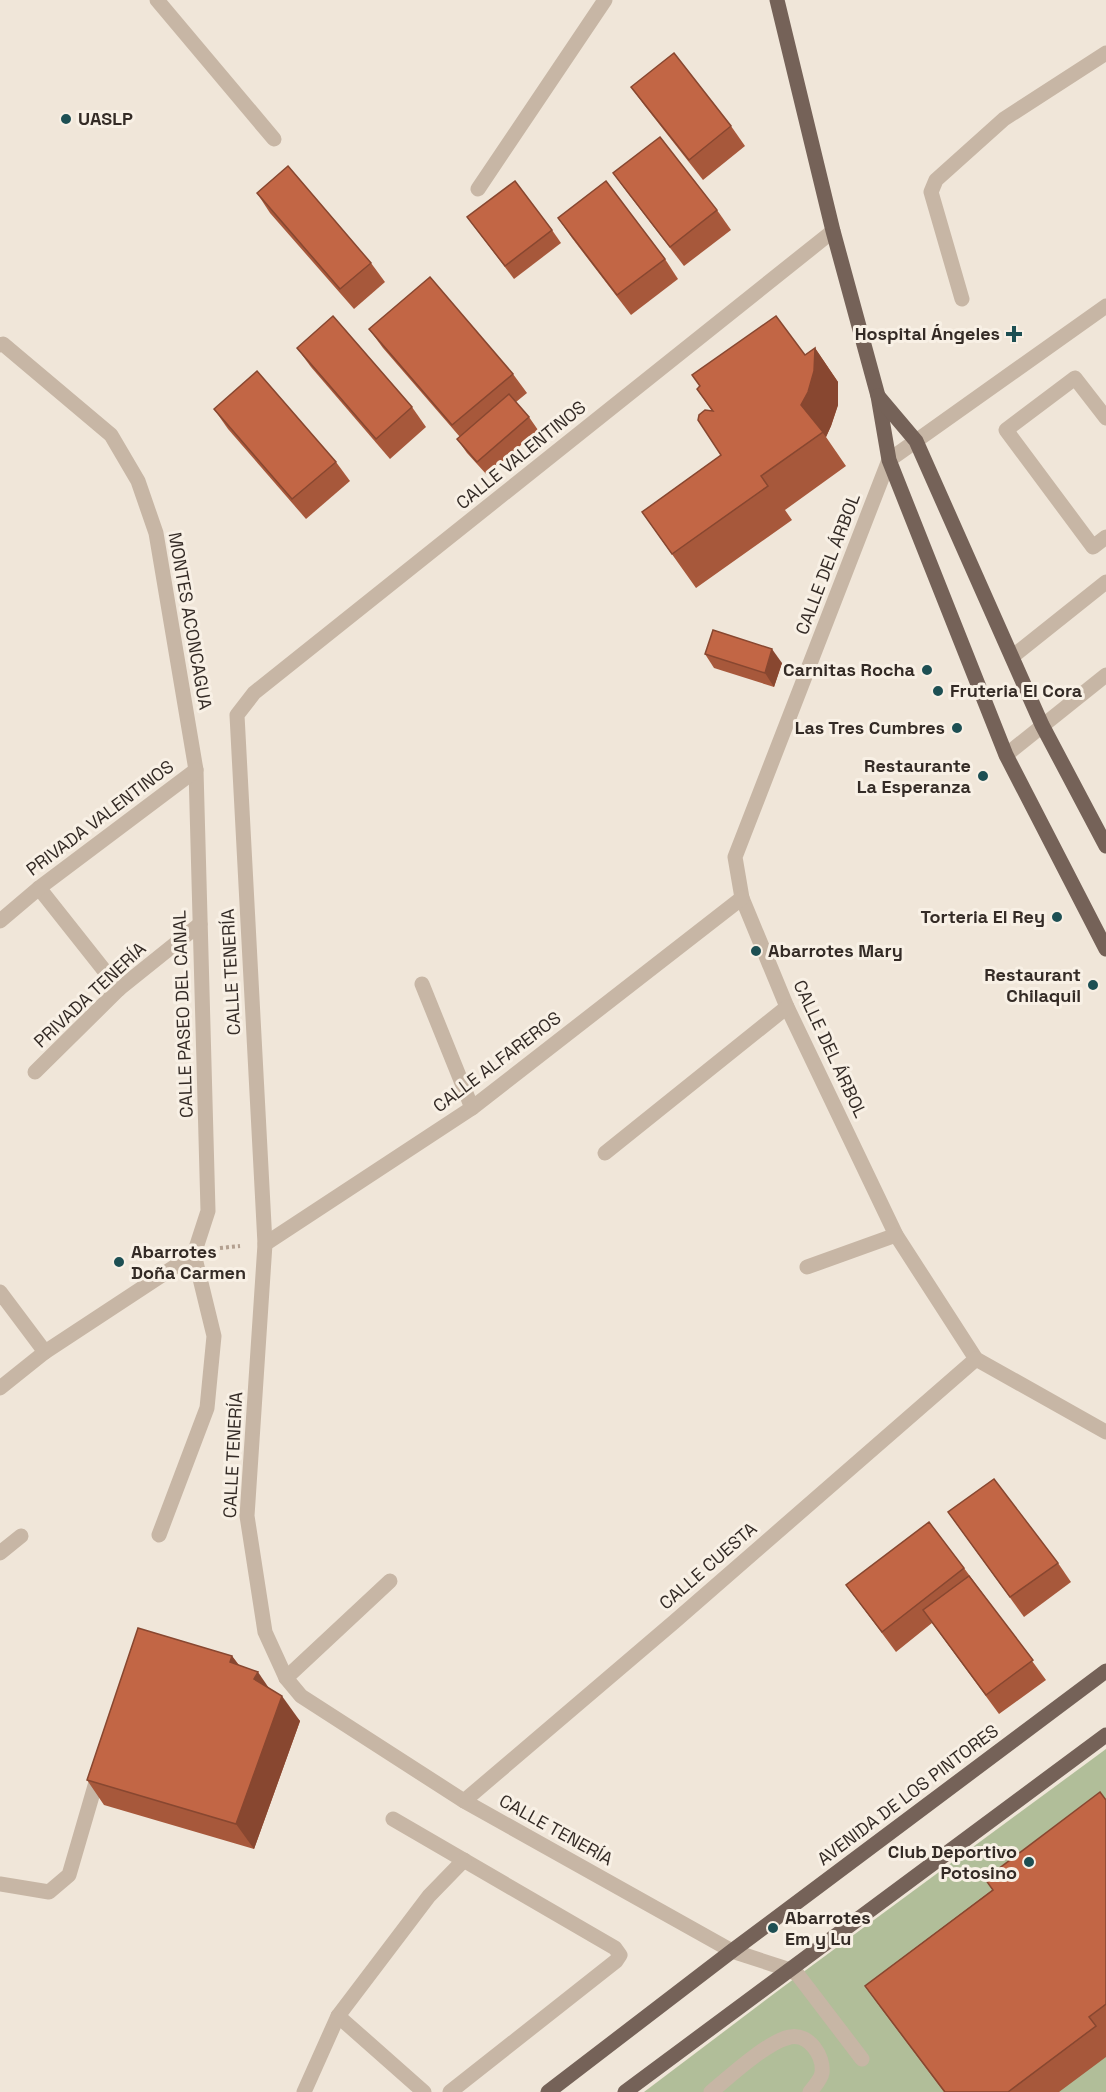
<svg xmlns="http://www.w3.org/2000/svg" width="1106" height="2092" viewBox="0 0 1106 2092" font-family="'Space Grotesk',sans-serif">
  <rect width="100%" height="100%" fill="#f0e6d9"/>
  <path fill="#b1be99" d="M1106,1749V2092H644L783,1987Z"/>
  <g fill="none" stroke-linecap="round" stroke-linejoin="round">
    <path stroke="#b3a090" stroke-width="4" stroke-dasharray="3 3" stroke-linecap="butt" d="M220,1248L240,1246"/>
    <g stroke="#c7b6a5" stroke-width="15">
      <path d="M478,189L605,0"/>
      <path d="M962,299L931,192L936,180L1004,119L1106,53"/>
      <path d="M1106,418L1075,378L1006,430L1093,547L1106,537"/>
      <path d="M916,441L1106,306"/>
      <path d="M1012,657L1106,582"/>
      <path d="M286,1678L390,1581"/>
      <path d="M393,1819L615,1948L620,1955L616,1961L450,2092"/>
      <path d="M0,1884L49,1892L69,1875L99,1772"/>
      <path d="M790,1970L798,1975L862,2059"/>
      <path d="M338,2016L424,2092"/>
      <path d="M304,2092L338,2016L429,1896L464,1860"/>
      <path d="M711,2092C729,2077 768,2041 790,2037C809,2033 824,2056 822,2073C821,2079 814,2087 810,2092"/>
    </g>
    <g stroke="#c7b6a5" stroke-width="15">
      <path d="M157,0L274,139"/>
      <path d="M0,345L3,344L111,435L138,481L156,533L196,770L208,1211L194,1254"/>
      <path d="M916,441L889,460L735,857L742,898L787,1007L896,1235L976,1359L1106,1432"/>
      <path d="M1006,755L1106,675"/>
      <path d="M39,888L119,989"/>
      <path d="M0,921L39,888L196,770"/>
      <path d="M422,984L472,1108"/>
      <path d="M35,1072L119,989L200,924"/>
      <path d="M605,1153L787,1007"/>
      <path d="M265,1244L472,1108L742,898"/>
      <path d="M807,1267L896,1235"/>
      <path d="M0,1292L45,1352"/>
      <path d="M0,1388L45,1352L194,1254"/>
      <path d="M159,1535L207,1408L214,1336L194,1254"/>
      <path d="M0,1553L21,1536"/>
      <path d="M464,1801L674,1622L976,1359"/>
      <path d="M790,1970L732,1951L464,1801L301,1696L286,1678L265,1632L247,1516L265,1244L237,715L254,693L833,231"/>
    </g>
    <g stroke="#756258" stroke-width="15">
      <path d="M777,0L833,231L878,396L889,460L1006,755L1106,949"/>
      <path d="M878,396L916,441L1042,725L1106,846"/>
      <path d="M548,2092L732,1951L1106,1671"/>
      <path d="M625,2092L1106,1735"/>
    </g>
  </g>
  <g fill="#a7583b">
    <path d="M631,87L731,126L745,146L703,180L645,106Z"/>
    <path d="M613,173L717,210L731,230L684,266L627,192Z"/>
    <path d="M257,193L371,263L385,282L354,309L270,213Z"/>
    <path d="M467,217L552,230L561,243L514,279Z"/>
    <path d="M558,218L665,259L678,279L631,315L572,238Z"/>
    <path d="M369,329L513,374L527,393L516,402L529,417L538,430L487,475L467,453L457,439L460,437L383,348Z"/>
    <path d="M297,348L412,407L426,427L390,459L311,367Z"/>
    <path d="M815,348L838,382V405L831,426L826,437L846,466L785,510L792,520L696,588L642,512L721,455L712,411L697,389L699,386L805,355Z"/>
    <path d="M214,409L336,462L350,481L306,519L228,429Z"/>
    <path d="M705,654L782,663L774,687L714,668Z"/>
    <path d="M948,1512L1058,1563L1071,1582L1024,1617Z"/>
    <path d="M964,1568L1046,1680L999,1714L932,1623L896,1652L846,1585Z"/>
    <path d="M232,1656L239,1665L269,1688L300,1721L254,1849L104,1805L87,1780Z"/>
    <path d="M1106,1800V2057L1059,2092H944L883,2011L865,1986L992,1890Z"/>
  </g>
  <g fill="#884730">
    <path d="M815,348L838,382V405L831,426L826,437L801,405Z"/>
    <path d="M772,649L782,663L774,687L765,673Z"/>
    <path d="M232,1656L250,1681L230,1662Z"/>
    <path d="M258,1672L275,1697L254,1679Z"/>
    <path d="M282,1696L300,1721L254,1849L236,1824Z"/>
  </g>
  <g fill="#c26645" stroke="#884730" stroke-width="1.5">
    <path d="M674,53L731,126L689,160L631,87Z"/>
    <path d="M660,137L717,210L670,247L613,173Z"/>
    <path d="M288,166L371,263L340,289L257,193Z"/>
    <path d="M515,181L552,230L505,266L467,217Z"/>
    <path d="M606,181L665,259L617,295L558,218Z"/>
    <path d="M430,277L513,374L452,425L369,329Z"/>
    <path d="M333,316L412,407L376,439L297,348Z"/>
    <path d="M776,316L805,355L815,348L814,371L808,392L801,405L823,432L761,476L768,486L672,554L642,512L721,455L698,420L699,415L705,410L713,411L697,389L700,386L692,375Z"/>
    <path d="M257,371L336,462L292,499L214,409Z"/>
    <path d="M509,394L529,417L477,462L457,439Z"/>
    <path d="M713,630L772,649L765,673L705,654Z"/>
    <path d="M994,1479L1058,1563L1010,1597L948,1512Z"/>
    <path d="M929,1522L964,1568L882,1632L846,1585Z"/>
    <path d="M969,1576L1033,1660L986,1695L923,1610Z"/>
    <path d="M138,1628L232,1656L230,1662L258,1672L254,1679L282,1696L236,1824L87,1780Z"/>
    <path d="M1100,1792L1106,1800V2004L1089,2017L1096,2026L1008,2092H945L865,1986L993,1890L985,1879Z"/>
  </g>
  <g fill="#1d4f53" stroke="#f8f0e5" stroke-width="2">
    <circle cx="66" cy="119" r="6"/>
    <path d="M1011 325h6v6h6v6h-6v6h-6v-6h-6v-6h6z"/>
    <circle cx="927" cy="670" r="6"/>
    <circle cx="938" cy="691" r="6"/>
    <circle cx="957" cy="728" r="6"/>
    <circle cx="983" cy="776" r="6"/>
    <circle cx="1057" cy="917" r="6"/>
    <circle cx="756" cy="951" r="6"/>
    <circle cx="1093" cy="985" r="6"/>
    <circle cx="119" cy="1262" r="6"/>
    <circle cx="1029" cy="1862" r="6"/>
    <circle cx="773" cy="1928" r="6"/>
  </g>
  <g text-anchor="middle" stroke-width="6" stroke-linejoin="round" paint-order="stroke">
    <g font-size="18" font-weight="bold" fill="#342b26" stroke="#f8f0e5" text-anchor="end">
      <text x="78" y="125" text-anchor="start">UASLP</text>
      <text x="1000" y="340">Hospital Ángeles</text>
      <text x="915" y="676">Carnitas Rocha</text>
      <text x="950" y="697" text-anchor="start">Fruteria El Cora</text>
      <text x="945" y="734">Las Tres Cumbres</text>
      <text x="971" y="772">Restaurante<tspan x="971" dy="21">La Esperanza</tspan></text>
      <text x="1045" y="923">Torteria El Rey</text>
      <text x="768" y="957" text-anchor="start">Abarrotes Mary</text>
      <text x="1081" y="981">Restaurant<tspan x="1081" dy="21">Chilaquil</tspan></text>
      <text x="131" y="1258" text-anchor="start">Abarrotes<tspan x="131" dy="21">Doña Carmen</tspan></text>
      <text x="1017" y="1858">Club Deportivo<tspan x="1017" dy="21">Potosino</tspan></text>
      <text x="785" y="1924" text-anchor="start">Abarrotes<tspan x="785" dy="21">Em y Lu</tspan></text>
    </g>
    <g font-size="18" fill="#342b26" stroke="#f8f0e5">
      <text transform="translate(521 455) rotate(-39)" y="6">CALLE VALENTINOS</text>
      <text transform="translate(828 564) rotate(-69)" y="6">CALLE DEL ÁRBOL</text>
      <text transform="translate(190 621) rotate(80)" y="6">MONTES ACONCAGUA</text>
      <text transform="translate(100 818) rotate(-37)" y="6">PRIVADA VALENTINOS</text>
      <text transform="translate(231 972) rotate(-93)" y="6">CALLE TENERÍA</text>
      <text transform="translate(90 995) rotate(-43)" y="6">PRIVADA TENERÍA</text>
      <text transform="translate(183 1014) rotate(-92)" y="6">CALLE PASEO DEL CANAL</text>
      <text transform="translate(830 1049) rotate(65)" y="6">CALLE DEL ÁRBOL</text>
      <text transform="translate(497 1062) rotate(-37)" y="6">CALLE ALFAREROS</text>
      <text transform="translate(233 1455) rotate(-87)" y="6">CALLE TENERÍA</text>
      <text transform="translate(708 1566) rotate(-41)" y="6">CALLE CUESTA</text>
      <text transform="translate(908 1795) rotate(-37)" y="6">AVENIDA DE LOS PINTORES</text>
      <text transform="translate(556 1830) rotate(29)" y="6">CALLE TENERÍA</text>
    </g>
  </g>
</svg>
